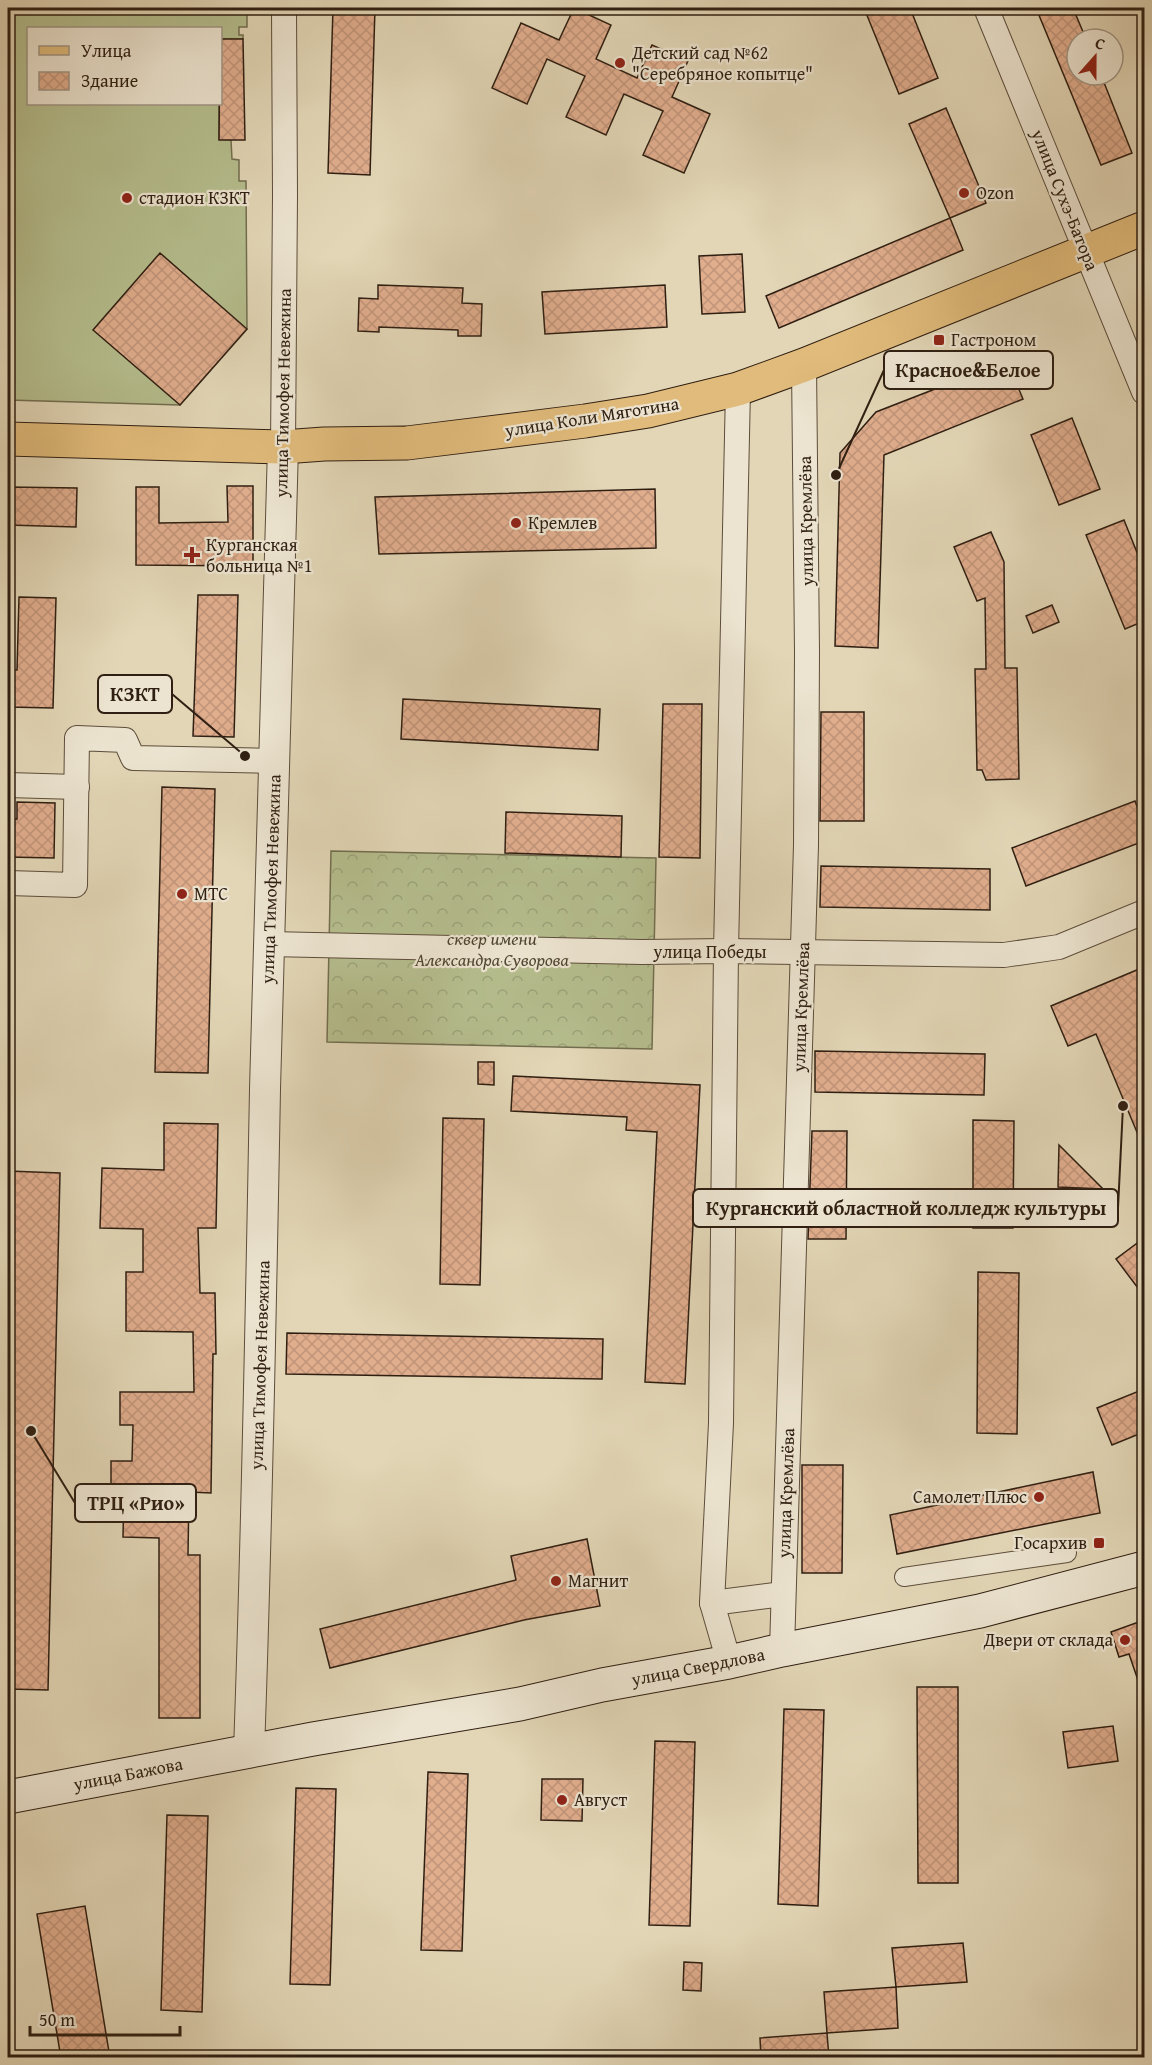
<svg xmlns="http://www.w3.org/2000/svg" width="1152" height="2065" viewBox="0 0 1152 2065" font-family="'Gentium Book Plus',serif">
  <defs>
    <pattern id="forest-crowns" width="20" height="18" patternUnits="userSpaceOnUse" patternTransform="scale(1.5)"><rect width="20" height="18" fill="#b5bd8d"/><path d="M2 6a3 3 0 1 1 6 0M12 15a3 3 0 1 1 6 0" fill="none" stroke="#9ca279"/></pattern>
    <pattern id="building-cross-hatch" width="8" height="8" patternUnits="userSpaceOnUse" patternTransform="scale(1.5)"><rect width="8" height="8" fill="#e0ad8d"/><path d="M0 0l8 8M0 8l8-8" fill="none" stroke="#c09479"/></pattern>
  </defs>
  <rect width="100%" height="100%" fill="#e2d6b6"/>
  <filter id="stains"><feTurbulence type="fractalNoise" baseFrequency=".00333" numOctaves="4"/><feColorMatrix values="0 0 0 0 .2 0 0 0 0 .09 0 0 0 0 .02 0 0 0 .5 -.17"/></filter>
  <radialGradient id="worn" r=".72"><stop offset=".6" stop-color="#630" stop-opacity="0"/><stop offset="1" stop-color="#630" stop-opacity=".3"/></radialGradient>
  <path fill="url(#forest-crowns)" stroke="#726e50" stroke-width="1.5" d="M331,851L656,858L652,1049L327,1042Z"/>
  <path fill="#b5bd8d" stroke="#726e50" stroke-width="1.5" d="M46,8H247V27H239V35H243V39H221L220,28H28V104H219V139L231,140L232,159L239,160V181H246L247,329L180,405L8,400V10Z"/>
  <g fill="url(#building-cross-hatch)" stroke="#2f1f12" stroke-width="1.5">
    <path d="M333,8H375L370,175L328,173Z"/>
    <path d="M574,8L611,25L596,59L637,78L652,45L688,61L672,97L710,114L684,173L643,155L663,111L624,94L606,135L566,117L585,76L547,59L527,104L492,88L521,23L559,40Z"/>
    <path d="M864,8H910L938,78L899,94Z"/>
    <path d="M1036,8H1073L1086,39H1077V75H1101L1132,153L1101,165Z"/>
    <path d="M220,39H243L245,140H219Z"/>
    <path d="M946,108L986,203L950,218L909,124Z"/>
    <path d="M950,218L963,250L779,328L766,296Z"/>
    <path d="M160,253L247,329L180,405L93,330Z"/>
    <path d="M742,254L745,312L702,314L699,256Z"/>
    <path d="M378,285L463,288L462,303L482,304L481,336H458V330L379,327V332L358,331L359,298L378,299Z"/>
    <path d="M665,285L667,327L545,334L542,292Z"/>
    <path d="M1007,361L1023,399L884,455L878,648L835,646L840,453L876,412Z"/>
    <path d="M1072,418L1100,489L1059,505L1031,435Z"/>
    <path d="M227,486H253V566L136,565V487H159V523L228,522Z"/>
    <path d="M8,487L77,488L76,527L8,525Z"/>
    <path d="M655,489L656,548L379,554L375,497Z"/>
    <path d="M1124,520L1144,570V621L1125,629L1086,535Z"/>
    <path d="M991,532L1004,562L1005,668H1017L1019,779L986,780L982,770H977L975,669H986L985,598L977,601L954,547Z"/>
    <path d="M198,595H238L234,737L193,736Z"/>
    <path d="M19,597L56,598L53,708L8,707V670H17Z"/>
    <path d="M1052,605L1059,622L1033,633L1026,616Z"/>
    <path d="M403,699L600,709L598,750L401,739Z"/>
    <path d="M663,704H702L700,858L659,857Z"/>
    <path d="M821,712H864V821H820Z"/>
    <path d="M162,787L215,789L208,1073L155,1072Z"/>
    <path d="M1135,801L1144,825V841L1026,886L1012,848Z"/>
    <path d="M17,802L55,803L54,858L8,857V819H17Z"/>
    <path d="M506,812L622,816L621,857L505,853Z"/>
    <path d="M821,866L990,869V910L820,907Z"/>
    <path d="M1144,967V1149L1096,1034L1068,1046L1051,1006Z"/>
    <path d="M815,1051L985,1054L984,1095L815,1092Z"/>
    <path d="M478,1062H494V1085L478,1084Z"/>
    <path d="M513,1076L700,1085L685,1384L645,1382L657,1132L626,1130L627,1117L511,1111Z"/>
    <path d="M443,1118L484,1119L480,1285L440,1284Z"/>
    <path d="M973,1120L1014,1121L1013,1228H973Z"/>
    <path d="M164,1123L218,1124L216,1228H198L200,1293H215L216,1354H213L211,1493L189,1492L188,1555H200V1718H159V1538L123,1537L124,1490H111V1461H132L133,1425H120V1392H194L193,1332L126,1331V1272H143V1229L100,1228L102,1168L164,1170Z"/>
    <path d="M812,1131H847L846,1239H808Z"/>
    <path d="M1059,1145L1103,1189L1058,1187Z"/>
    <path d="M8,1171L60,1173L48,1690L8,1689Z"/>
    <path d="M1144,1238V1296L1116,1259Z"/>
    <path d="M978,1272L1019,1273L1017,1434L977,1433Z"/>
    <path d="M287,1333L603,1339L602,1379L286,1374Z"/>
    <path d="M1144,1389V1432L1112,1445L1097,1408Z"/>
    <path d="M802,1465H843L842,1573H802Z"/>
    <path d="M1093,1472L1100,1513L897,1554L890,1515Z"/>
    <path d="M587,1539L600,1606L524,1620L330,1668L320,1629L516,1580L511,1556Z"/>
    <path d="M1144,1620V1692H1142L1129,1654L1119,1657L1111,1632Z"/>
    <path d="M917,1687H958V1883H918Z"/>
    <path d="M784,1709L824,1710L818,1906L778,1904Z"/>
    <path d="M1113,1726L1118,1761L1068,1768L1063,1732Z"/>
    <path d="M655,1741L695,1742L690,1926L649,1925Z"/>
    <path d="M428,1772L468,1774L462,1951L421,1950Z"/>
    <path d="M542,1779H583L582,1821L541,1820Z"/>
    <path d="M296,1788L336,1789L330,1985L290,1984Z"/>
    <path d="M167,1815L208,1816L202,2012L161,2010Z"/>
    <path d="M85,1906L110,2058H61L37,1914Z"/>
    <path d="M963,1943L967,1982L896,1987L892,1948Z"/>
    <path d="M684,1962L702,1963L701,1991L683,1990Z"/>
    <path d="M896,1987L898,2028L827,2033L824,1992Z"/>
    <path d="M827,2033L829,2058H761L760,2038Z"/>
  </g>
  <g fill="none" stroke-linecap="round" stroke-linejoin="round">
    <defs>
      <path id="pedestrian" d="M904,1577L1067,1553"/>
      <g id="minor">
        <path d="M986,8L1144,392"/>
        <path d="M283,447L285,195L284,8"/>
        <path d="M8,785L77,787"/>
        <path d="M8,883L75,885L77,738L125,740L133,758L274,761"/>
        <path d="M269,944L642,952L726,951L1004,955L1059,947L1144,912"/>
        <path d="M712,1603L783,1594"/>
        <path d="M782,1650L806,845L807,652L804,365"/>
        <path d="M729,1662L712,1603L721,1423L726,951L738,389"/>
      </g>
      <path id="tertiary" d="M249,1751C257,1530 261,1310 265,1089C270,875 278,661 283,447"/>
      <path id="secondary" d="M8,1797L313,1739L520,1704L602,1685L729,1662L782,1650L980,1611L1144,1568"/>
      <path id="primary" d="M8,439L283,447L324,444L407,443L585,421L648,411L738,389L804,365L1144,228"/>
    </defs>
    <use href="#pedestrian" stroke="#5c4d3b" stroke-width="20"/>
    <use href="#minor" stroke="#5c4d3b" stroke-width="26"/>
    <use href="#tertiary" stroke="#5c4d3b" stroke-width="32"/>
    <use href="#secondary" stroke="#2f1f12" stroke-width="35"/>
    <use href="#primary" stroke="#2f1f12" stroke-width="35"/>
    <use href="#pedestrian" stroke="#ece4d0" stroke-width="18"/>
    <use href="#minor" stroke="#ece4d0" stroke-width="24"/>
    <use href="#tertiary" stroke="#ece4d0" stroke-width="30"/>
    <use href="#secondary" stroke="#ece4d0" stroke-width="33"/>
    <use href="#primary" stroke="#e1bb7b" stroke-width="33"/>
  </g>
  <g fill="#8f2418" stroke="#ece4d0" stroke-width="2">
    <circle cx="620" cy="63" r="6"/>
    <circle cx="964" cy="193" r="6"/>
    <circle cx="127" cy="198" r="6"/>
    <rect x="933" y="334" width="12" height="12" rx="3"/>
    <circle cx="516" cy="523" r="6"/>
    <path d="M189 546h6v6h6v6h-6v6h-6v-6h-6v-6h6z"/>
    <circle cx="182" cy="894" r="6"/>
    <circle cx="1039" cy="1497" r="6"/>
    <rect x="1093" y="1537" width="12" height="12" rx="3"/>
    <circle cx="556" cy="1581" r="6"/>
    <circle cx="1125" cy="1640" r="6"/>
    <circle cx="562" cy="1800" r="6"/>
  </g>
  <g text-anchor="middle" stroke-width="4.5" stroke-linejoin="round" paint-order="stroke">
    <g font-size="18" fill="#2f1f12" stroke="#ece4d0" text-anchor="start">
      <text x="632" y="59">Детский сад №62<tspan x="632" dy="21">"Серебряное копытце"</tspan></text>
      <text x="976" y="199">Ozon</text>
      <text x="139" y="204">стадион КЗКТ</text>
      <text x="951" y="346">Гастроном</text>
      <text x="528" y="529">Кремлев</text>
      <text x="206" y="551">Курганская<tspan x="206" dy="21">больница №1</tspan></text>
      <text x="194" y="900">МТС</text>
      <text x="1027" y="1503" text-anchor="end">Самолет Плюс</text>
      <text x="1087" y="1549" text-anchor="end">Госархив</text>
      <text x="568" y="1587">Магнит</text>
      <text x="1113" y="1646" text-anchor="end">Двери от склада</text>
      <text x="574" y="1806">Август</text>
    </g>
    <g font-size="18" fill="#2f1f12" stroke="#ece4d0">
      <text transform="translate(1065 200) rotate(68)" y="6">улица Сухэ-Батора</text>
      <text transform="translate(283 393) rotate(-89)" y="6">улица Тимофея Невежина</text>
      <text transform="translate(592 417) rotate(-9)" y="6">улица Коли Мяготина</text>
      <text transform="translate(806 521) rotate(-91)" y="6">улица Кремлёва</text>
      <text transform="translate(271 879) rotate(-88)" y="6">улица Тимофея Невежина</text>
      <text x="710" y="958">улица Победы</text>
      <text transform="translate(801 1007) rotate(-88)" y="6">улица Кремлёва</text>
      <text transform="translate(260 1365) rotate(-88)" y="6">улица Тимофея Невежина</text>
      <text transform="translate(786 1493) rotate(-88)" y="6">улица Кремлёва</text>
      <text transform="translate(698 1667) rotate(-11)" y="6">улица Свердлова</text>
      <text transform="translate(128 1774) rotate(-11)" y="6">улица Бажова</text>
    </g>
    <g font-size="18" font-style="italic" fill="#504631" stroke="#ece4d0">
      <text x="492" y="945">сквер имени<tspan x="492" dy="21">Александра Суворова</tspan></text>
    </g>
  </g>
  <path fill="none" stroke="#2f1f12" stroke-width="2" d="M836 475L884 370M245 756L172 694M1123 1106L1118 1208M31 1431L75 1503"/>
  <g fill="#2f1f12" stroke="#ece4d0" stroke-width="2">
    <circle cx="836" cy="475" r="6"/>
    <circle cx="245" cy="756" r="6"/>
    <circle cx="1123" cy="1106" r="6"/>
    <circle cx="31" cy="1431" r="6"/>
  </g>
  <g fill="#ece4d0" stroke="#2f1f12" stroke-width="2">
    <rect x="884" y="351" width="169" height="38" rx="6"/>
    <rect x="98" y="675" width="74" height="38" rx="6"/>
    <rect x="693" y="1189" width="425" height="38" rx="6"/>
    <rect x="75" y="1484" width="121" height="38" rx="6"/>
  </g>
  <g font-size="20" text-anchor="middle" font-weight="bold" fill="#2f1f12">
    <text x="968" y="377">Красное&amp;Белое</text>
    <text x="135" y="701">КЗКТ</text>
    <text x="906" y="1215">Курганский областной колледж культуры</text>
    <text x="136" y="1510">ТРЦ «Рио»</text>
  </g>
  <rect width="1152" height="2065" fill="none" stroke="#e2d6b6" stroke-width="30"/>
  <rect x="9" y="9" width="1134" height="2047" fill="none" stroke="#2f1f12" stroke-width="3"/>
  <rect x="15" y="15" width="1122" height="2035" fill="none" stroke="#2f1f12" stroke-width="1.5"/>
  <rect x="27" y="27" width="195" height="78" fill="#ece4d0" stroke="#a09584" stroke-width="1.5"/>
  <rect x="39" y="46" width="30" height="9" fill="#e1bb7b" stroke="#a09584" stroke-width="1.5"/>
  <text x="81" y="57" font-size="18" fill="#2f1f12">Улица</text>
  <rect x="39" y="72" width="30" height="18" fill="url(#building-cross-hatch)" stroke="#a09584" stroke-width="1.5"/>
  <text x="81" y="87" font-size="18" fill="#2f1f12">Здание</text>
  <g transform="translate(1095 57) rotate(21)"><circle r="28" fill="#ece4d0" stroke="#a09584" stroke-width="1.5"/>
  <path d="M0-4.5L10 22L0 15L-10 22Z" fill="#8f2418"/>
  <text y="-9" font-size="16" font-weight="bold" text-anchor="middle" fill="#2f1f12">С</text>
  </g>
  <path d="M30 2026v9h150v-9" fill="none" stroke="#2f1f12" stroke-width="3"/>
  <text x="39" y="2026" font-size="18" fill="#2f1f12" stroke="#ece4d0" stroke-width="4.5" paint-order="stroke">50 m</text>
  <rect width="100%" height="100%" filter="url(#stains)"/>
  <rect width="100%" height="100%" fill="url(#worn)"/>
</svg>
